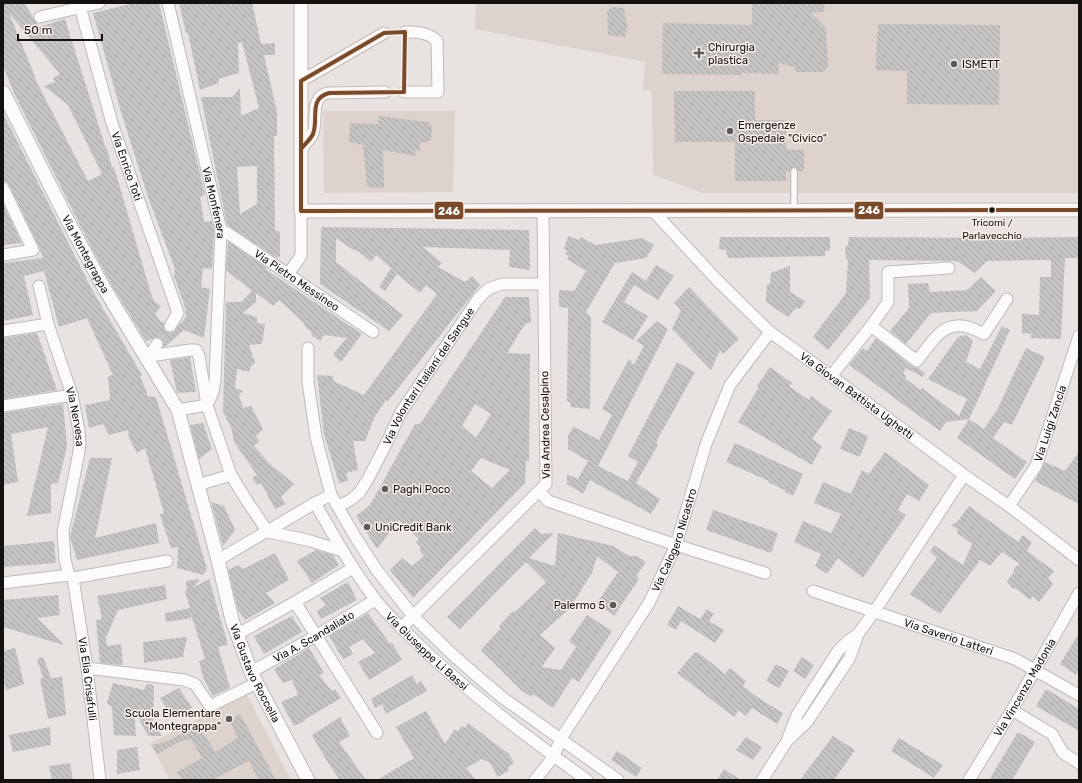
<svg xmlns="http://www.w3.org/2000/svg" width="1082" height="783" viewBox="0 0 1082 783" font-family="Rubik,sans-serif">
  <defs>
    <pattern id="building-back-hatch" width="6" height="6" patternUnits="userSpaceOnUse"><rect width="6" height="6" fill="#c6c3c3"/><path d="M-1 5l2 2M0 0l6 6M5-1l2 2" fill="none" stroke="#a9a6a6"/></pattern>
  </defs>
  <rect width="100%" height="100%" fill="#e8e3e0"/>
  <g fill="#ded3cc">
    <path d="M476,3H1079V193H703L653,175L652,94L649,90H643L645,62L475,29Z"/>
    <path d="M323,111H455L453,192L324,193Z"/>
    <path d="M247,695L291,780H170L150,743Z"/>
  </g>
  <g fill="url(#building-back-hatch)" fill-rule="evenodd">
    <path d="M3,3H24L39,27L65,19L106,149H107L112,168L114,167L152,297L155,302L161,306L155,314L160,321L164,323V330L170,333L174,332L180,323H182L186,316L185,307L174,276L175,269L148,197L121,112L93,13L134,3H159L205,195L200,197L204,222L212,221L214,231L212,269L203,268L201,287L210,289L204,338L184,330L166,346L163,347V341L158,337L146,341L111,284L89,243L14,93L3,66ZM9,13L60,74L53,78L55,82L44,86L68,105L102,174L88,181L34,77L36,79Z"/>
    <path d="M179,3H252L261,44L275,43V55H264L277,112V136H274L275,230L280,232V256L277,258L227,225L201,97H232L240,88L241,116L259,108L242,42L238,43L239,73L218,79L219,83L200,90L188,33H186ZM257,166V204L240,214L237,167Z"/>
    <path d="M752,3H825L824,12L811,13L826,28L828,67L823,72H797L794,67L778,63L779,74L741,73V75L662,74L663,23L752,25Z"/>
    <path d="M611,7L624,8L626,22L628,23L625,37L608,35L607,11Z"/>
    <path d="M878,24L1000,25L999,105L907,104V71L876,70L877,32H878Z"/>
    <path d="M674,91H755V120H786V150H804V171H798L796,168L794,167L790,171H786V181H735V142H675Z"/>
    <path d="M3,113L91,288L142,375L140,376L148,396L156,397L207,569L203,575L177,568L178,547L171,548L164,527L160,514L164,513L145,448L137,453L129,438L128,430L109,435L103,424L89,428L85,405L110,400L108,376L113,375L87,318L59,327L44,271L24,276L33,315L3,321V263L43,258L39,247L9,185L7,182L3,181Z"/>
    <path d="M379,116L428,122L432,127L431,139L427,142L420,143V152L415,149L416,156L383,150L384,188L367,187L363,145L349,142L350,123L378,124Z"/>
    <path d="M3,204L22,243L3,245Z"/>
    <path d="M321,227L529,230L530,270L509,267L510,250L423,247L442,263L438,267L465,282L472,276L480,285L388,401L386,400L375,416L365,441H353L358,470L346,473L348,481L339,483L324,434L317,375L333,376V381L364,395L437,294L426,285L420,293L397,274L385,291L379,287L391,268L376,255L371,262L357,250L355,251L336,238V262L403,315L389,331L320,284Z"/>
    <path d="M568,236L579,240L581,237L595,245L643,238L654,245L646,258L615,263L586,312L591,317L590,409L570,407L571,403L567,401L568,308L559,307V290L574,291L586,271L567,259L569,256L565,254L567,251L564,249Z"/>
    <path d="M720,237H830V250L825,251V256L728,258L726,250L719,249Z"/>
    <path d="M849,237L985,238L1079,237V258H1065L1061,339L1030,338L1032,334L1022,333V314L1039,315L1040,277H1051V260L987,261L975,273L957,261L869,260L870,298L828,350L813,337L846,293L848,260L846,258L845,248L848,245Z"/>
    <path d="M228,241L267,268L265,269L362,334L341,362L334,356V353L347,338L324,335L320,341L315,338L312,336L311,331L306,328L303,322L279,300L273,306L256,293V302L243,313L257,317V323L265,324L262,344L249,345L255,363L251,366L249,372L237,369L235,388L243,391L239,395L243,408L251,406L263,429L256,436L259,441L254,446L269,463L294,484L281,497L286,504L275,509L261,483L257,485L252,478L257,475L234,442L231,427L223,412L226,302H241L252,291L226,270Z"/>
    <path d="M656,265L674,276L658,300L634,285L624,302L648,316L633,340L602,322L632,272L646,281Z"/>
    <path d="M790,266V292L805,301L800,309L796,308L788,317L766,302L767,284H770L771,273Z"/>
    <path d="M981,277L996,291L977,311L931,313L906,344L890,331L909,308L908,284L928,283L930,292L967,290Z"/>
    <path d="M689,287L739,339L723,354L720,350L711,370L672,329L681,310L674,303Z"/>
    <path d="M505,297H529L531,322L525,324L507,353L530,354L529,462L526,460L525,483L413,598L390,570L402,558L412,566L424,556L419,550L421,548L416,542L419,539L399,520L377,549L356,516L370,505L415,424H420ZM475,404L491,414L476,438L462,426ZM481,458L510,470L492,488L471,471Z"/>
    <path d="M657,321L668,329L598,466L628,481L638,462L628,456L677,362L695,372L656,442L658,445L636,483L660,499L651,514L590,480L583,494L567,484V474L578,479L588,461L568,449V435L574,427L599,440L612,415L602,409L629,359L634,365L644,346L636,341Z"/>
    <path d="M1002,326L1010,330L1006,338H1004L1006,339L969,419L946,422L940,431L849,365L863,348L867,351L876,338L913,367L918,368L925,373L923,377L906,368L903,373L906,376L905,378L920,390L922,388L959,416L967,399L928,379L958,337L966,335L973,341L966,362L980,369Z"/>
    <path d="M37,333L57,390L3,399V338Z"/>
    <path d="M1026,348L1045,357L1012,425L1004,422L993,438L1027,462L1015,479L957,438L969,419L984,429L997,410Z"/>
    <path d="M190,357L196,392L177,393L170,360Z"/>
    <path d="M770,367L792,383L789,386L809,400L811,396L832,411L812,439L822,446L812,465L738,422L759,387L757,386Z"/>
    <path d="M63,404L67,446L58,483L51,484V513L27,516L48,427L11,434L18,482L3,485V413Z"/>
    <path d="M203,423L212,449L199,459L190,425Z"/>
    <path d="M849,428L868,436L860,457L840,449Z"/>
    <path d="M735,443L803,474L793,496L785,492L786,491L768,482L769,481L726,462Z"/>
    <path d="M885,452L929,485L919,501L907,494L898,510L906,515L863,578L838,558L827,574L815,566L821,554L794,542L803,521L831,533L841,514L814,503L823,482L851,494L862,470L869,474Z"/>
    <path d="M1079,452V504L1035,481L1045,462L1065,471Z"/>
    <path d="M90,458H112L95,538L156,523L159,543L77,560L70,537Z"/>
    <path d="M211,502L224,506L235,530L223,546Z"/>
    <path d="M969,506L1018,542L1023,535L1032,542L1027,551L1054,571L1048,578L1053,584L1039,602L1033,596L1030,600L1015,588L1013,589L1007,581L1014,572V568L1020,564L1002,552L990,566L980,560L940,614L910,594L937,558L930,552L934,545L963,565L972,544L957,533L958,530L951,525L957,522Z"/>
    <path d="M713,510L778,533L771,553L706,530Z"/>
    <path d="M535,528L541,534L554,533L529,558L555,566L558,533L613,546L629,556H637L646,562L636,576L639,579L614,616L597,603L618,572L597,556L592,573L569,609L540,635L555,648L542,667L561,670L576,647L569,641L587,615L612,631L579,682L572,678L553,708L533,694L531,697L521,690L481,650L501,628L499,626L513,611L515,612L546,582L526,562L460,629L447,617Z"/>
    <path d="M54,541L56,563L3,567V546Z"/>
    <path d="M316,550L333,555L339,565L312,583L297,561Z"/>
    <path d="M275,553L289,580L266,593L275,603L245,620L238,610L228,570L238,565L243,569Z"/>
    <path d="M200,579L194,587L209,579L228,645L218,647L230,688L213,696L204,680L199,661L205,659L191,614V618L166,622L165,613L190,608L185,592L187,590L186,581Z"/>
    <path d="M348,582L357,600L321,619L317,611L326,605L320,598Z"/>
    <path d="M165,585L167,599L118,610L106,638L105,633L107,646L121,644L123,665L100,663L96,620L102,619L97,596Z"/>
    <path d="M58,595L60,615L37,618L64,645L3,627V600Z"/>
    <path d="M678,606L700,619L707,609L714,614L709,621L724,630L715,643L681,621L676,630L667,625Z"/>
    <path d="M368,613L390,644L392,643L402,660L369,680L358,662L375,653L363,639L349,647L353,654L343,659L329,636Z"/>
    <path d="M292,616L302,632L264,654L254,636Z"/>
    <path d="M1079,633V670L1076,675L1060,664Z"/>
    <path d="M187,637L183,657L144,663L143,642Z"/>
    <path d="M15,648L24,684L6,690L3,676V651Z"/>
    <path d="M309,648L324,673L319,675L332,691L335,689L341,698L304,720L305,721L294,726L281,702L298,695L292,680L283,683L274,669Z"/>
    <path d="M695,652L700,654L725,674L730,668L746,681L743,686L760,699L783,713L777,724L752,708L746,716L739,710L734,717L677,673Z"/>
    <path d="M43,657L51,678L62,677L66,715L48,719L40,679L43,678L37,659Z"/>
    <path d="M802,657L814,665L805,679L793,671Z"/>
    <path d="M776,664L789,671L779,688L766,681Z"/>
    <path d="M412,675L417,684L421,681L427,691L386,714L382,704L375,708L371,699Z"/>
    <path d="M113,683L144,690L147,683L154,686L153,722L162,736H148L134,710L136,736L114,735L112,707L107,703Z"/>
    <path d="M179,688L192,708L172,716L160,698Z"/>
    <path d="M1046,689L1079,709V731L1036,706Z"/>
    <path d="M426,711L445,744L454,730L459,731L461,726L465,728L468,723L509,754L514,763L508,767L509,770L498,777L490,763L482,759L466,768L476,780H377L414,758L396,727Z"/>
    <path d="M240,714L276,780H259L249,761L212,780H183L177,772L202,758L191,739L181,741L157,754L152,745L166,742L198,724L215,752L238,738L229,720Z"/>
    <path d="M340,717L350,736L339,742L366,780H340L328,763L312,735Z"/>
    <path d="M50,727L51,745L13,752L9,735Z"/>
    <path d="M1018,732L1035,742L1012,780H989Z"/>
    <path d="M833,736L855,750L834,780H800Z"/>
    <path d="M746,737L762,747L753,760L736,750Z"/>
    <path d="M899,738L943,765L934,778L891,751Z"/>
    <path d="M137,747L140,770L117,774V750Z"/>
    <path d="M617,751L642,768L636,777L611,760Z"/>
    <path d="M70,763L73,780H52L49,766Z"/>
    <path d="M724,769L741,780H717Z"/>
  </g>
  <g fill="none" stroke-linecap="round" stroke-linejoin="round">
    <path stroke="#c8c4c1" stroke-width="11" stroke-dasharray="11 5.5" stroke-linecap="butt" d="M157,344L170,326"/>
    <defs>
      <path id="service" d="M794,210V171"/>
      <g id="minor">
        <path id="s1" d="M79,3L112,123L178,313L170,326"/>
        <path id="s2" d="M168,3L221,230L215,380L213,392L207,405"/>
        <path d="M40,17L99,3"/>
        <path d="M301,81L384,33"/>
        <path d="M404,92H438L437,41C428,32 417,32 405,32"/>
        <path d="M301,149C305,144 311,139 313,133C318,121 309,95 329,93L385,92"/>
        <path d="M3,188L33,250L3,255"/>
        <path id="s3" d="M653,211L717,280L770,332L831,376L964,475L1009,506L1079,560"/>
        <path id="s4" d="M221,230L229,234L373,332"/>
        <path d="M288,274L301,256V211"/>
        <path id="s5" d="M39,286L48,324L72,395L79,431L80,444L78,457L63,532L65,560L69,575"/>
        <path d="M871,326L917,361C937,335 948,313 984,334L1007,299"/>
        <path d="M3,331L48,324"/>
        <path d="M308,348V382L316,437L331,495L356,538L376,569L413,616L453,655L477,676L503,698L618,780"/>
        <path d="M150,356L190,350H196L199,356L207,405"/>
        <path d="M147,359L157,344"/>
        <path d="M831,376L871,326L888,302V272L949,268"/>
        <path d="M3,406L72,395"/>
        <path d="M178,410L207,405L231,475L247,501L268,532"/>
        <path d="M198,485L231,475"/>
        <path d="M539,491L548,501L676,545L765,573"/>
        <path id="s6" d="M331,495L315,503C334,536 352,569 375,599C387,615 404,630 419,645C471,695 528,738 587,780"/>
        <path id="s7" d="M337,506L349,501L359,493L368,479L388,440L401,412L478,299L488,289L502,284H543"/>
        <path id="s8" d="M1009,506L1036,466L1079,336"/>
        <path d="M268,532L307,540L343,551"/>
        <path d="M218,560L315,503"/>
        <path id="s9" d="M73,578L87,668L100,780"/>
        <path d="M3,583L69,575L73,578L167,561"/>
        <path id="s10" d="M813,591L1015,659L1079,695"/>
        <path d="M295,602L377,733"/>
        <path d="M401,628L546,484L543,211"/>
        <path d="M238,634L295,602L353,568"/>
        <path d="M87,668L184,680L195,684L210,706L257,683"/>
        <path id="s11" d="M251,672L316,636L375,600"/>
        <path d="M1012,710L1052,734L1063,753L1079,763"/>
        <path d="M789,739L807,722L849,659L854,646L858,634"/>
        <path id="s12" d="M535,780L554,756L560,740L649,603L676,545L706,444L730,385L770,332"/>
        <path d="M762,780L787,741L797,715L838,651L848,641L858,634L874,612L964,475"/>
        <path id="s13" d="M969,780L1012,710L1079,593"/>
      </g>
      <g id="tertiary">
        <path d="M301,3V211L1079,210"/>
        <path id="s14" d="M3,92L68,221L104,288L178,410L218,560L232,620L251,672L308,780"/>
      </g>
    </defs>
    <use href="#service" stroke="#bebab7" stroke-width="8"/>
    <use href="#minor" stroke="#bebab7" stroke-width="13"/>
    <use href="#tertiary" stroke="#bebab7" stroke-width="15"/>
    <use href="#service" stroke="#fcfbfa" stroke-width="5.5"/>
    <use href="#minor" stroke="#fcfbfa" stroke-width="11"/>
    <use href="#tertiary" stroke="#fcfbfa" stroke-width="13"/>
    <defs>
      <g id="bus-1">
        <path d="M405,32L404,92L329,93C308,99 319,118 313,134C310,140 305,144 301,149V81L384,33Z"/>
        <path d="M301,149V211L1079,210"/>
      </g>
    </defs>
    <use href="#bus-1" stroke="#f8efea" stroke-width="7"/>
    <use href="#bus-1" stroke="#7a4b2a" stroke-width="4"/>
  </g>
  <g fill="#5e5a58" stroke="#f8efea" stroke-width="1.5">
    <path d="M697 47h4v4h4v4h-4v4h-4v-4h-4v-4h4z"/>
    <circle cx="954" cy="64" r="4"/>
    <circle cx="730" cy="131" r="4"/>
    <circle cx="385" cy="489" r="4"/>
    <circle cx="367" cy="527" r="4"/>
    <circle cx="613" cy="605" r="4"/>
    <circle cx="229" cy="719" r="4"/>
  </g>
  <circle fill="#14110f" stroke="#f8efea" stroke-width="1.5" cx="992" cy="210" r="3.5"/>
  <g text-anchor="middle" stroke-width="3" stroke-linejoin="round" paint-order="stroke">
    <g font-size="10" fill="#14110f" stroke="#f8efea">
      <text x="992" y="226">Tricomi /<tspan x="992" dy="13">Parlavecchio</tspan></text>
    </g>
    <g font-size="11" fill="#14110f" stroke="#f8efea" text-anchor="start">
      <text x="708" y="51">Chirurgia<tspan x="708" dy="13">plastica</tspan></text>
      <text x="962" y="68">ISMETT</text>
      <text x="738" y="129">Emergenze<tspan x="738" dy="13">Ospedale "Civico"</tspan></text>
      <text x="393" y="493">Paghi Poco</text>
      <text x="375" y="531">UniCredit Bank</text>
      <text x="605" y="609" text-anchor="end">Palermo 5</text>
      <text x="221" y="717" text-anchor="end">Scuola Elementare<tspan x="221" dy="13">"Montegrappa"</tspan></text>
    </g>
    <g font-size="11" fill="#14110f" stroke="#f8efea">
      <text dy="4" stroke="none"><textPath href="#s1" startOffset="170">Via Enrico Toti</textPath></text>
      <text dy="4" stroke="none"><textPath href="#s2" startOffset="205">Via Monfenera</textPath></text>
      <text dy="4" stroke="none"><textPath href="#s14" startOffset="182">Via Montegrappa</textPath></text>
      <text dy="4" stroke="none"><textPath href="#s4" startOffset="91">Via Pietro Messineo</textPath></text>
      <text dy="4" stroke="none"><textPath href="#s7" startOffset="162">Via Volontari Italiani del Sangue</textPath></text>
      <text dy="4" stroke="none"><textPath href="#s3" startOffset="276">Via Giovan Battista Ughetti</textPath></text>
      <text dy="4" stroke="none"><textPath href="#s5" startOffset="136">Via Nervesa</textPath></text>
      <text dy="4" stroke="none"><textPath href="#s8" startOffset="93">Via Luigi Zancla</textPath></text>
      <text transform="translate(545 425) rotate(-91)" y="4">Via Andrea Cesalpino</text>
      <text dy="4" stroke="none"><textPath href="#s12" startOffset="279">Via Calogero Nicastro</textPath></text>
      <text dy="4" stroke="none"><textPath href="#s11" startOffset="72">Via A. Scandaliato</textPath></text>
      <text dy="4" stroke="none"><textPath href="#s10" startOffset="143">Via Saverio Latteri</textPath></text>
      <text dy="4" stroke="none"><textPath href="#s6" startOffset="205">Via Giuseppe Li Bassi</textPath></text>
      <text dy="4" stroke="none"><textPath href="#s14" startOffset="638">Via Gustavo Roccella</textPath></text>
      <text dy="4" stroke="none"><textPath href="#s9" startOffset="102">Via Elia Crisafulli</textPath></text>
      <text dy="4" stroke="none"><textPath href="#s13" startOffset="108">Via Vincenzo Madonia</textPath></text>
    </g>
  </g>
  <g stroke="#f8efea" stroke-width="1.5">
    <rect x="854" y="201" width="30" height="19" rx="4" fill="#7a4b2a"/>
    <rect x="434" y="201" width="30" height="19" rx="4" fill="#7a4b2a"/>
  </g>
  <g font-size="11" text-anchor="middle" font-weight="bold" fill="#fff">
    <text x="869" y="214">246</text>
    <text x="449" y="215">246</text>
  </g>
  <rect width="1082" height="783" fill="none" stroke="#14110f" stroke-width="8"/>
  <path d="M18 34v6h84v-6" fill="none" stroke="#14110f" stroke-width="2"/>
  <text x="24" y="34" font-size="12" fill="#14110f" stroke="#f8efea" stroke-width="3" paint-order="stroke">50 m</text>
</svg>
